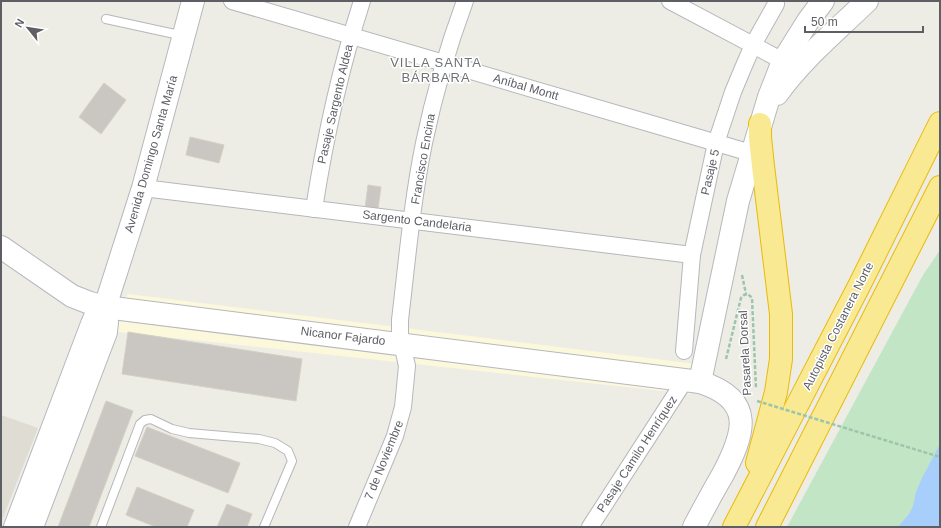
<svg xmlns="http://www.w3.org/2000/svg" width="941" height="528" viewBox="0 0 941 528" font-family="Arial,sans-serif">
  <rect width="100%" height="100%" fill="#eeede5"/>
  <path fill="#fcf8dc" d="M128,294L696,364L691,394L101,330Z"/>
  <path fill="#dedcd3" d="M1,415L38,428L1,523Z"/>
  <path fill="#c2e5c6" d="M940,250V527H787L923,275Z"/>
  <path fill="#a8cffc" d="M940,444V527H898L909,514L913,506L916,492L922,478Z"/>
  <g fill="#cac7c2" stroke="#d3d0c3">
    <path d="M104,83L126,100L101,134L79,117Z"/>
    <path d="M190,137L224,145L219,163L186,155Z"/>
    <path d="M368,185L381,187L378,209L365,208Z"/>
    <path d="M128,332L302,359L296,401L122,374Z"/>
    <path d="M106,401L133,411L89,527H58Z"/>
    <path d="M147,427L240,463L228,493L135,456Z"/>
    <path d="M137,487L194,510L187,527H156L126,515Z"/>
    <path d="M227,504L252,514L247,527H217Z"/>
  </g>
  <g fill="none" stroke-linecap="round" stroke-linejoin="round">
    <defs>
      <g id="lane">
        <path d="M106,19L184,36"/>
        <path d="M101,527L140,424L145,420L151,419L172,429L189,433L259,439L275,443L288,451L292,461L264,527"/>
      </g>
      <g id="street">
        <path d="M232,1L751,153"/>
        <path d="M670,1L783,61"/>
        <path d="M143,188L692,255"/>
        <path d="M314,209C325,138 340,69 362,1"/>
        <path d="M684,351L692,255L716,143L733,92L743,68L753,45L776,4"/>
        <path d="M357,527L395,436L403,407L407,366L400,334V320C407,261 412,202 424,143C434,95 448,47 465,1"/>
        <path d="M590,527L685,380"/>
      </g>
      <g id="secondary">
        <path d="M777,94C802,59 836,31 867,1"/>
        <path d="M1,247L72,296L90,303L105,307L700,382C757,400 744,435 722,476C712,493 703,510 694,527"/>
        <path d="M700,382L738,201L769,97L783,61L808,21L823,1"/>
        <path d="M15,527L92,324L95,317L105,307L143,188L193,1"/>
        <path d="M32,527L106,332L107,322L105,307"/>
      </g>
      <g id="highway">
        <path d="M757,463L776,392L781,359V314L763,166L760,137V124"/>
        <path d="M734,527L860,284L940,123"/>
        <path d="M767,527L940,187"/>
      </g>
    </defs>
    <use href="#lane" stroke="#b5b7bb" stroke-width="10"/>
    <use href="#street" stroke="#b5b7bb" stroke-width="18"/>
    <use href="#secondary" stroke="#b6b8be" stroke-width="24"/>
    <use href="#highway" stroke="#eaba09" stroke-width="24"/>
    <g stroke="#9cc5ac" stroke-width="2.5" stroke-dasharray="4 2" stroke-linecap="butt">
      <path d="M742,275L746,294"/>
      <path d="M726,359L741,298L744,295L748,294L752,298L756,389"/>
    </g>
    <use href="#lane" stroke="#fff" stroke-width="8"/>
    <use href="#street" stroke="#fff" stroke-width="16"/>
    <use href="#secondary" stroke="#fff" stroke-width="22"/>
    <use href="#highway" stroke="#f9e992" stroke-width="22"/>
    <path stroke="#9cc5ac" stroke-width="2.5" stroke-dasharray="4 2" stroke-linecap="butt" d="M757,401L940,457"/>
  </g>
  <g text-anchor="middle" stroke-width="3" stroke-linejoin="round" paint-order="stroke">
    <g font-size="12" fill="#5d5f65" stroke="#fff">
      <text transform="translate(526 87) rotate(16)" y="4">Aníbal Montt</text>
      <text transform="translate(335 104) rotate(-77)" y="4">Pasaje Sargento Aldea</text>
      <text transform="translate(151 154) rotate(-74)" y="4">Avenida Domingo Santa María</text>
      <text transform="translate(423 159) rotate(-80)" y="4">Francisco Encina</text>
      <text transform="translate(710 172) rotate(-77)" y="4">Pasaje 5</text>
      <text transform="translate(417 221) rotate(7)" y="4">Sargento Candelaria</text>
      <text transform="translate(838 326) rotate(-63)" y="4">Autopista Costanera Norte</text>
      <text transform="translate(343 336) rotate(7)" y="4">Nicanor Fajardo</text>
      <text transform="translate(745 353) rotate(-93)" y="4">Pasarela Dorsal</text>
      <text transform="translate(637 454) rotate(-57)" y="4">Pasaje Camilo Henríquez</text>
      <text transform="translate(384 460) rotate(-68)" y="4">7 de Noviembre</text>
    </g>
    <g font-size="13" letter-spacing="1" fill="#6e7177" stroke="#fff">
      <text x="436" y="67">VILLA SANTA<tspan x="436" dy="15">BÁRBARA</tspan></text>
    </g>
  </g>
  <rect width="941" height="528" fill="none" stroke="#5d5f65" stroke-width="4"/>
  <g transform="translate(28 28) rotate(300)" stroke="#ffffff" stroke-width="3" paint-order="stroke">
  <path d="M0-3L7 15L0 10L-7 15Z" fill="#5d5f65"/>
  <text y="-6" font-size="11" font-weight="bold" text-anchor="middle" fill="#5d5f65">N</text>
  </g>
  <path d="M805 26v6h118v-6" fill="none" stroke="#5d5f65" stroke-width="2"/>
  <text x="811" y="26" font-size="12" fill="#5d5f65" stroke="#ffffff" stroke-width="3" paint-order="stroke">50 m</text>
</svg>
